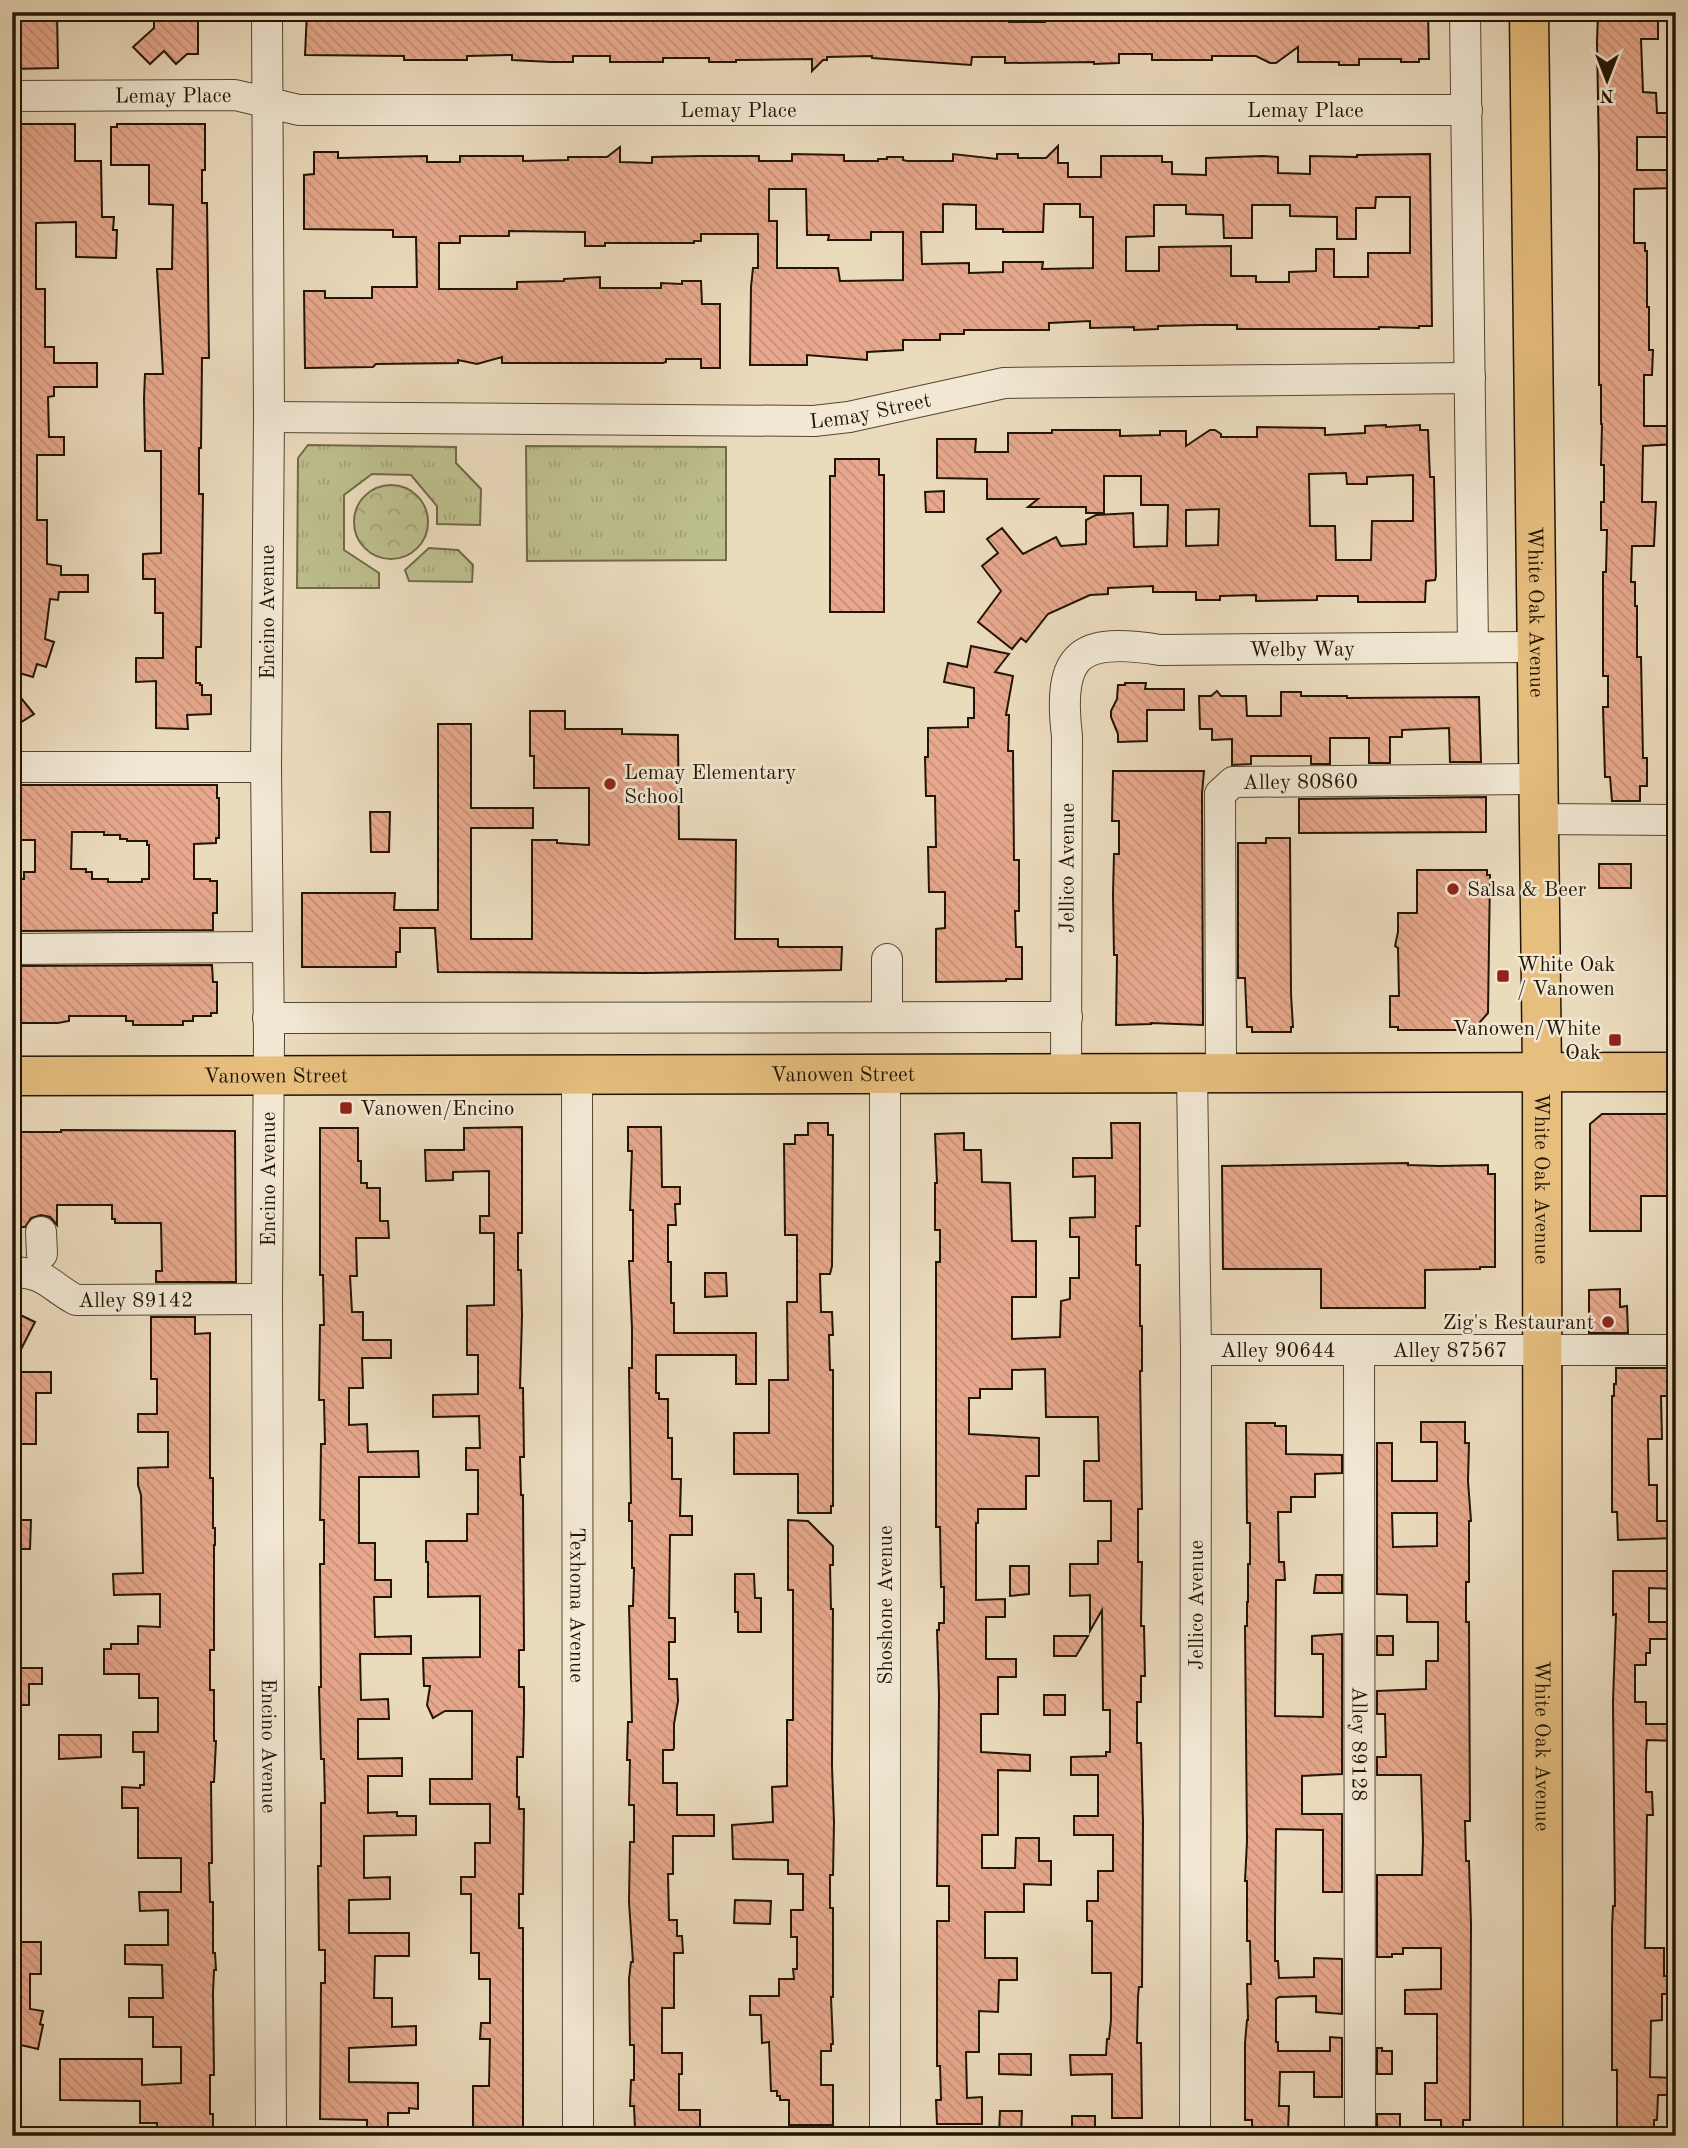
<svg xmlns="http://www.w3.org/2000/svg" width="1688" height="2148" viewBox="0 0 1688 2148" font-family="'Old Standard TT',serif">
  <defs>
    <pattern id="grass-tufts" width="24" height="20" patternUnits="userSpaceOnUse" patternTransform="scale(1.75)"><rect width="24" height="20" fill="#bdbe8d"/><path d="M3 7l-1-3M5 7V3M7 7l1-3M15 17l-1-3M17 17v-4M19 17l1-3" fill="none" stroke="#a2a278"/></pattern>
    <pattern id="park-crowns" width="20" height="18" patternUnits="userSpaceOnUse" patternTransform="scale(1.75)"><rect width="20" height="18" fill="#bdbe8d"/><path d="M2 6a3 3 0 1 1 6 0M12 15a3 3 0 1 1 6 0" fill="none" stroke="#a2a278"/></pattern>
    <pattern id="building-back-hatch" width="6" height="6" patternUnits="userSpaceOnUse" patternTransform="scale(1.75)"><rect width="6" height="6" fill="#e7a88d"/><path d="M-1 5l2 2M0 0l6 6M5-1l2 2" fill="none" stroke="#c69078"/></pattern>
  </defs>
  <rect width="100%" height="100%" fill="#ebdbbd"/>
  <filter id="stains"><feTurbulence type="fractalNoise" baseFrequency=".00286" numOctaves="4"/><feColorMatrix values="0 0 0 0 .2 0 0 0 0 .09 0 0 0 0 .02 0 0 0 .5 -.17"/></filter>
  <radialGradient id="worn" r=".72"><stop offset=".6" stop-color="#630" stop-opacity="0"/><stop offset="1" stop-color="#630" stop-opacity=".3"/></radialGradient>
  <g fill="url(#grass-tufts)" stroke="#706a48" stroke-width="2">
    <path d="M308,445L456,447V463L481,489L480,525L437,524V506L411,475L372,474L344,495V550L379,573V588H297L298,458Z"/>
    <path d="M526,446L726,447V560L527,561Z"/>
    <path d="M429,548L458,550L473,565L472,582L409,581L405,570Z"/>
  </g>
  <circle fill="url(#park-crowns)" stroke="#706a48" stroke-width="2" cx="391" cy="522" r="37"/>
  <g fill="url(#building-back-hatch)" stroke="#221504" stroke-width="2" fill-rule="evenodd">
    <path d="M12,12H57L58,68L12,69Z"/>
    <path d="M154,12H198V54H187L176,64L164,51L150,64L133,47L154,28Z"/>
    <path d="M307,12H381V17L501,16V12H583V14H592V19H648V12H723V15L737,17H799V13H838V17H953V12H971L1009,13V22H1045V12H1121V19L1192,18V12H1370V17H1408V12H1428L1429,59H1419V62H1401V59H1359V65H1339V62H1298V47L1276,63H1270L1256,56H1212V60H1152V54H1119V63L1094,64V62L1005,63V57H972L971,65L872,58V56L827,57V60H823L812,71V59L736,60V62H709V58H663V62H610V56H573V62H551L512,60V55L467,56V60H404V56L305,55Z"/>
    <path d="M1598,12H1658V39H1641L1643,92L1656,93L1657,113H1676V137H1637V170H1676V188L1634,189V243H1645V251H1647V307H1649V350H1653L1652,375H1644V426H1676V444L1643,446L1642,502H1656L1654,546H1632L1631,582H1635V606H1637V657H1641L1643,758H1647V786H1640V801H1612L1610,777H1605L1603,707H1608V676H1603V572H1606L1607,530H1601V502H1604V465H1601L1602,424H1601V385H1599V156L1597,42Z"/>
    <path d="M12,124H75V161H101L102,217H114L113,230H117L116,258L78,257H76V222L36,223V289H45V347H54V363H97V387H54V396L48,397L49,437H64V455H37V520H47V564L61,566V575H88V592H59L58,600L50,599L45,639L54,642L46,667L37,664L33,677L12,671Z"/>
    <path d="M117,124H205V170H202V203H207L209,358H202L201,448H199V494H203L201,647H196V683H200V685H202V695H211V714L187,715L188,729L156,728V681L136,682V658H163V613H155V579H143V554L161,553V451H145L144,398L145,374H163L157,269H172L173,205L149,204V165H111V127H117Z"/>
    <path d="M1058,146V163H1068V177H1101V156H1162V162H1172V174L1206,175V158L1263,156L1278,157V173L1310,174V156L1357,157V155L1430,154L1432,326H1419V328L1379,327V329H1237V325H1201L1158,326V329L1134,330V327L1090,328V321L1049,323V330H964V334H940V340H903V350L867,352V360L807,355V365H750L751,287L753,268H758V234H701V241H694V243H605V246H585V232L509,231V236H460V243H439V289H517V282L564,281V279L600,277V288H661V283L682,284V281H701L702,304H720V368H701V359H666V362L663,363H502V357L477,364L458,360V363L376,364L373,367L305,368L304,291H325V298H372V287H417L416,237H393V230L304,229V175L314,174V152H338V158L427,156V162H460V156H523V161L568,160V157H607L620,147V162L652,163V157L701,156H759V161H792V154L844,155V161H878V159H887V157H903V160L907,161H953V154L997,159V154H1018V158H1046ZM769,189H806L807,235H829L828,240H871V232H903V280L840,281L838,268H777V221H769ZM1376,197H1410V253H1368V277H1334V249H1316V271L1289,272V282H1256V276H1231V246L1159,247V271H1126V237L1154,236V205H1186V214L1223,215L1224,238H1252V205H1290V216L1337,217V239H1356V208H1375ZM943,204L976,205V229H1003V232H1043L1044,204H1080V217H1093V268L1042,269L1043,262H1003V272L969,273V263L922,264L921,232H943Z"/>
    <path d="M1386,425V427L1420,425V430H1428L1430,477H1434L1436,576L1435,580L1426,581L1425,602H1358V596H1317V600L1256,601V595L1220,596V600H1196V592H1153V586L1108,588V594L1090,595L1048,614L1026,642L1021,638L1012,649L978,622L1001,591L982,566L998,553L987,539L1002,528L1023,554L1056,537L1061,546L1086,544V520L1096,515L1133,513L1134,547L1167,546L1168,505H1141V476H1104V513H1086V507H1028L1038,499H987V479L937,478V439H976L975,452H1008V433H1052V430H1120V436L1160,435V431H1186V446L1210,430H1215L1221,434V437H1257V427L1325,428V435L1365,433V426ZM1346,473L1347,484H1367V477L1413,475V521H1372L1371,560H1336L1335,526H1310L1309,474ZM1219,509L1218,545L1186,546V510Z"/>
    <path d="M835,459H879V475H884V612H830V476H835Z"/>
    <path d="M944,491V512H926L925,492Z"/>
    <path d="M971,646L1009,654L995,672L1013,676L1006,715H1009L1008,751H1013L1014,860H1019V911H1015L1016,947H1022V979H1006V981L936,982V929L945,928V892H929L928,847H936L935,796H926L925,757H928V728L968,727V718H974V688L944,682L948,663L967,667Z"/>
    <path d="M1125,683H1146L1145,689H1184V710H1147V741L1118,742V734L1111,717V711L1117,699L1118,685H1125Z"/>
    <path d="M12,687L34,714L12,728Z"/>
    <path d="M1217,691L1221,696H1246L1247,716H1281V692H1301V696H1347V698L1479,697L1481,762H1450L1449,728L1402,730V737H1390V763H1369V738H1330V764H1311V756H1251V764L1232,765V739L1212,740V729H1200L1199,696H1211Z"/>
    <path d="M530,711H565V729H622V734L678,735L679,839L736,840L735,939H778V946L779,947H842L841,970L644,973L438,972L435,928H400V952H396V967H302V893H395L394,910H438V724H471V808H533V828H471V939H532V840H557V843L589,845V788H534V756H530Z"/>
    <path d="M1113,771H1204L1202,794L1203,1025L1151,1023V1024L1116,1025L1117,955H1114L1113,894L1114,854H1119V821H1112Z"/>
    <path d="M12,785H217V798H219V838H216V843L194,844V879H210V881H217V913H213V930L12,931V879H24V872H35V840H12ZM72,832H104V835H120V839H127V841H147V845H149V879H142V882H108V879H92V872H86V869H71Z"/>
    <path d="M1486,797V832L1299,833V799Z"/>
    <path d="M370,812H390L389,852H371Z"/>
    <path d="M1266,838H1290L1291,994L1293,1027H1291V1032H1252V1027H1247L1245,978H1238V843H1266Z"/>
    <rect x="1599" y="864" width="32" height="24"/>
    <path d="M1417,870H1487V875H1490L1488,1013L1473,1030H1398V1027H1390V996H1399L1398,948L1395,946L1398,932V913H1417Z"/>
    <path d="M212,965L213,982H217V1013H211V1016H193V1021H183V1025H133V1021H126V1016H69V1021L58,1023H12V966Z"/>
    <path d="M1602,1114H1676V1181H1671V1196H1641V1231H1590V1124Z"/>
    <path d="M808,1123H828V1135H833L832,1266L830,1274H820L821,1312H832L833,1335H829L830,1370H833V1506H831V1513H798V1474H734V1433H769V1380H788L787,1302H797V1235H785L784,1144H795V1135H808Z"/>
    <path d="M1111,1123H1140V1226H1136V1265H1140V1326H1142V1371H1140L1142,1509H1138V1562H1142L1141,1626H1144L1145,1676H1141V1702H1137V1743H1141L1143,1822L1142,1987H1139L1138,1996L1137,2043H1141L1142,2118H1112V2074L1071,2075L1070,2055H1106L1107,2039H1109L1111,2020V1973H1092V1921H1087V1901H1098V1871H1113V1835H1074V1816H1098V1775H1071V1757L1106,1756V1752H1110V1710H1103L1102,1610L1090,1631V1595L1070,1596V1564H1098V1541H1111V1501H1084V1461H1099L1098,1417H1046L1045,1369L1012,1370V1389H980V1398H969V1434L1039,1438V1476H1026V1509H978V1523H976V1600L1005,1599V1617H986V1659H1016V1677H998V1714H981V1752L1030,1755V1771L998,1770V1835H982V1868H1015L1016,1838H1039V1861H1051V1885L1024,1884V1912H985V1958H1017V1980H999L998,2012L979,2011V2052H966L967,2098L982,2097V2124H937L936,2100H941L940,2066H937V1921H949V1886H937L939,1695L937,1630H939V1623H944V1587H941L940,1527H936V1262H940V1230H935V1183H937L935,1134L964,1133V1150H981L982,1182L1010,1183L1012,1241H1036V1297H1012V1339L1060,1337L1061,1301L1070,1299V1278H1079V1237H1070V1218L1095,1217V1176L1073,1177V1158H1112Z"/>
    <path d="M522,1127V1233H518V1270H521L522,1316L520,1388H523L524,1457H520L521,1495H523L524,1650H519V1687H524V1711L523,1757H517V1797H519V1809H524L523,1894H519V1928H523V2133H473V2086H489L490,2039H480L481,2023H490V1979H479V1953H471V1894H461V1877H475V1843H490V1804H430V1779H472V1711H445L433,1718L427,1705L430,1686H424L423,1658L480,1657V1596L428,1597V1562H426V1541H467V1514H478V1470H466V1448H480L479,1416L433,1417V1395L478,1394V1355H467V1306L494,1305V1233H480V1216H489V1171L453,1172V1180L426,1181L425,1150H464V1128Z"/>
    <path d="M628,1127H661L662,1187H680V1204H675L676,1225H668V1262H671V1303H674V1333H756V1384H736V1355H656V1393H659V1399H668V1438H672V1479H681L680,1516H692V1535H670L669,1618H675V1642H669V1679H677L678,1701L674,1724V1748L673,1750H663V1783H677V1815H714V1836H673V1874H668L669,1920H677V1936H682L683,1953H674V2008H662V2053H682V2074H679V2110H700V2130L635,2128L634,2106H630L631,2080H634V2045H630L629,1979L631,1962H633L629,1902L630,1842H634V1805H629L630,1760H627L628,1722H632L629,1606H633L634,1568H632V1521H629V1503H631L629,1368H632V1328L629,1261H633V1210H630L632,1151H628Z"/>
    <path d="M320,1128H358V1161H361V1183H367V1188H380V1221H388L389,1238H356L357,1276H350L352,1312H363V1340H391V1358H362L363,1388H349V1425L367,1424L368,1452L418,1451L419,1477H359V1543H375V1580H391V1597H374L375,1637L411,1636V1654H360L361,1700L388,1699L389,1719H358V1759L402,1758V1776H368V1813L397,1812V1816H416V1835L364,1836V1878L390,1877V1899L349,1900V1933H409V1956H375L374,1998H392V2027L416,2026V2045L349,2048V2082L418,2083V2109L409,2108V2113H388V2135H367V2120L320,2119L321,1983H325V1950H319L318,1866H321V1803H325L324,1759H321L319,1687H321L320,1564H324V1520H320L321,1444H325L324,1400H319L320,1325H324L323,1275H320Z"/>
    <path d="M61,1130L235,1131L236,1282H156V1271H162L161,1223H115V1219H112V1205H57V1225L50,1217L41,1215L31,1218L25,1227H12V1132H61Z"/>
    <path d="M1408,1163V1165L1439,1166L1488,1165V1174H1495V1267H1480V1269L1425,1270V1308H1321V1269H1223L1222,1166Z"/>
    <path d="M705,1273H726L727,1296L705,1297Z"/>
    <path d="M1620,1289V1307L1627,1306L1628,1333H1589V1290Z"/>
    <path d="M12,1311L35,1322L12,1367Z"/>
    <path d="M151,1317H195V1334L210,1333V1478H213V1528H215V1545H214V1650H210V1690H214V1741H216L214,1782H211L212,1863H209L210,1902H213V1953H215L216,1970H214L213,1993L214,2075H210V2114H213V2136H157V2123H140V2101L60,2100V2059H142V2085L181,2083V2047H153V2017H129V1998H163L162,1965L125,1964V1945H168V1910L140,1911L139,1892H181V1858H138V1808H122V1787L140,1788V1785H144V1752H133V1732H158V1698H139V1674H104V1649H111V1644H138V1626L160,1627V1594L114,1595L113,1574L143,1573L141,1495L138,1485V1468L168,1467V1432H138V1414H157V1379H151Z"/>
    <path d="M1616,1368H1669L1668,1396H1661L1662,1439H1648L1649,1485H1657V1521H1676V1538L1618,1540L1617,1512H1612V1396H1614V1384H1616Z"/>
    <path d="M12,1372H51V1393H36V1444H12Z"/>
    <path d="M1421,1422H1465V1443H1469L1468,1481L1471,1521H1469V1582H1466V1622H1469L1470,1821H1465L1466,1861H1469L1471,1924L1470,2120H1463V2131L1441,2132V2120H1425V2083H1437V2014H1405V1990L1441,1989V1948H1403V1954H1392V1957H1377V1875H1422L1423,1840L1421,1775H1377V1757H1386L1385,1714H1377V1691L1426,1689V1661H1438V1622H1407V1595L1377,1594V1443H1392V1481H1437V1442H1421ZM1392,1513H1437V1546L1393,1547Z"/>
    <path d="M1246,1423H1275V1426H1286V1454L1342,1455V1473L1315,1474V1497H1291V1512H1278L1279,1562H1284L1285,1580H1276L1275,1716L1323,1717V1654H1312V1636L1342,1634V1774L1302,1776V1814H1342V1892H1323V1830L1276,1829L1275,1924V1961H1278L1279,1978L1314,1977V1958L1342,1959V2014L1316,2012V1996L1279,1997L1276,1999V2042H1278V2051H1330V2037L1342,2038V2097H1314V2072H1280L1279,2106H1289L1288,2131H1252V2120H1245V2043L1247,2020H1248L1247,1984H1251L1250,1941H1247V1881H1245L1247,1841L1245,1626H1247V1602H1248V1564H1250V1523H1247Z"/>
    <path d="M12,1520H31L30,1549H12Z"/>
    <path d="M788,1520L808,1521L833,1546V1565H830L831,1609H833L832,1766L834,1822L833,1875H830V1908H833V1997H831L833,2044H831V2051H821V2085H833V2125H789V2100H780V2096H777V2091H771L769,2042L762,2043L761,2015H750V1996H779V1979H794L793,1969H797V1937H791V1910H803V1874H788V1860L733,1859L732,1825L773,1822L772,1787L787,1786V1720H793V1590H788Z"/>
    <path d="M1010,1566H1029V1594L1010,1596Z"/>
    <path d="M1613,1571H1676V1589L1649,1588V1622H1676V1639H1650V1653H1646V1665H1635V1702H1646V1724H1676V1741L1647,1740L1646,1753V1792H1652L1653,1815H1647L1645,1948H1664V1976H1676V1994H1662V2020L1651,2021L1650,2077L1676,2078V2095H1658L1657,2120H1654V2136H1617V2070H1612V1928L1613,1906H1615L1613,1702L1616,1614L1613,1615Z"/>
    <path d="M735,1574H754L755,1598H761V1632H738V1612H735Z"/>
    <path d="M1316,1575H1342V1593H1314Z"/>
    <path d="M1054,1636H1088L1076,1656H1054Z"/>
    <rect x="1377" y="1636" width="16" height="19"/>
    <path d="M12,1668H42V1684H29V1705H12Z"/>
    <rect x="1044" y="1695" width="21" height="20"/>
    <path d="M59,1735H101V1757L59,1759Z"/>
    <path d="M735,1900L771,1901L770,1924L734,1923Z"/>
    <path d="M12,1942H41V1974H30V2009L43,2011L40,2024L43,2025L38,2049L12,2043Z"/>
    <path d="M1377,2048H1382V2051H1392V2074H1377Z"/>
    <path d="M999,2054H1031V2075L999,2074Z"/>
    <path d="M1000,2111H1022L1021,2134H999Z"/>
    <path d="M1377,2114H1400V2134L1377,2133Z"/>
    <rect x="1072" y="2116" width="23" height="18"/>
  </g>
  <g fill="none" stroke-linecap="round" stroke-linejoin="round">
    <defs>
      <g id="minor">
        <path id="s1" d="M267,12L269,417L266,767L269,1038L267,1299L271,2136"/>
        <path d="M1465,12L1473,647"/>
        <path id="s2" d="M12,96L235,95L299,110H1467"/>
        <path id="s3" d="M269,417L814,421L849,417L1004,383L1470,378"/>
        <path d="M12,767H266"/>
        <path d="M1539,819L1676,820"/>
        <path d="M12,949L267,947"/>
        <path d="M887,959V1017"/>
        <path d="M268,1018L1067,1017"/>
        <path d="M1192,1073L1196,1350L1195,2136"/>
        <path id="s4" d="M1221,1073L1220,794L1233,782L1538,779"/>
        <path id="s5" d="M1066,1074L1067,736C1057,653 1080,637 1160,650L1537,647"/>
        <path id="s6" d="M577,1075L578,2136"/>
        <path d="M885,1075V2136"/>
        <path d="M41,1232L42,1254"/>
        <path id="s7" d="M12,1272C48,1273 48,1285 76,1300L267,1299"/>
        <path id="s8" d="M1196,1350H1676"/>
        <path id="s9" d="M1359,1350L1360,2136"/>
      </g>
      <g id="major">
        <path id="s10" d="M1529,12L1542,1072L1543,2136"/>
        <path id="s11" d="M12,1076L1676,1072"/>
      </g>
    </defs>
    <use href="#minor" stroke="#544632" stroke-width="32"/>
    <use href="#major" stroke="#221504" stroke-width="41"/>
    <use href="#minor" stroke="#f2e8d4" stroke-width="30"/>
    <use href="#major" stroke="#e6be7e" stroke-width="38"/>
  </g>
  <g fill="#8f2418" stroke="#f2e8d4" stroke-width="2.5">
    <circle cx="610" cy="784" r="7"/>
    <circle cx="1453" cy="889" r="7"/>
    <rect x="1496" y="969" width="14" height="14" rx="3.5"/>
    <rect x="1608" y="1033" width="14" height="14" rx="3.5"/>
    <rect x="339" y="1101" width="14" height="14" rx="3.5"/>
    <circle cx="1608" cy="1322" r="7"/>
  </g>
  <g text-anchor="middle" stroke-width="5" stroke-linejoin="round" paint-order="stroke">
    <g font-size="21" fill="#221504" stroke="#f2e8d4">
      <text dy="7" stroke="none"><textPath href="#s2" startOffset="161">Lemay Place</textPath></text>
      <text dy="7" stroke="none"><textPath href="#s2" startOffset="728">Lemay Place</textPath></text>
      <text dy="7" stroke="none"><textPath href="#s2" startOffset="1295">Lemay Place</textPath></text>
      <text dy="7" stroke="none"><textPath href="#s3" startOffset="602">Lemay Street</textPath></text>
      <text transform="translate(267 612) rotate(-90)" y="7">Encino Avenue</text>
      <text dy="7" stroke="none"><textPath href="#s10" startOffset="600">White Oak Avenue</textPath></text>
      <text dy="7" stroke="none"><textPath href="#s5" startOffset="646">Welby Way</textPath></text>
      <text dy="7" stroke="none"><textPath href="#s4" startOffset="364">Alley 80860</textPath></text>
      <text dy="7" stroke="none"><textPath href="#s5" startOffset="206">Jellico Avenue</textPath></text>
      <text dy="7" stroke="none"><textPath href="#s11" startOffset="264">Vanowen Street</textPath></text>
      <text dy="7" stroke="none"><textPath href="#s11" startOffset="831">Vanowen Street</textPath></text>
      <text transform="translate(268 1179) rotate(-90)" y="7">Encino Avenue</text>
      <text dy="7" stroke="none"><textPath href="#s10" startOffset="1167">White Oak Avenue</textPath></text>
      <text dy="7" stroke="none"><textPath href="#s7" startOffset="131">Alley 89142</textPath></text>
      <text dy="7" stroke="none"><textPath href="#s8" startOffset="82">Alley 90644</textPath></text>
      <text dy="7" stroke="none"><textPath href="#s8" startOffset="254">Alley 87567</textPath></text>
      <text dy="7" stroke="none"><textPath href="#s6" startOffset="530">Texhoma Avenue</textPath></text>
      <text transform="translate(885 1605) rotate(-90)" y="7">Shoshone Avenue</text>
      <text transform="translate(1196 1605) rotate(-90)" y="7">Jellico Avenue</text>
      <text dy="7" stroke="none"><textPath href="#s9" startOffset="394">Alley 89128</textPath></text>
      <text dy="7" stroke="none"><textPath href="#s1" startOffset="1734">Encino Avenue</textPath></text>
      <text dy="7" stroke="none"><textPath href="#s10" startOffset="1734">White Oak Avenue</textPath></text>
    </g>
    <g font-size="21" fill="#221504" stroke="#f2e8d4" text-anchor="start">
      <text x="624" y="779">Lemay Elementary<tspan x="624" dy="24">School</tspan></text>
      <text x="1467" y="896">Salsa &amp; Beer</text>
      <text x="1517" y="971">White Oak<tspan x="1517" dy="24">/ Vanowen</tspan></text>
      <text x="1601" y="1035" text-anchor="end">Vanowen/White<tspan x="1601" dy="24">Oak</tspan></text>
      <text x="360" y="1115">Vanowen/Encino</text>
      <text x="1594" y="1329" text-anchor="end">Zig's Restaurant</text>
    </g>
  </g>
  <rect width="1688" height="2148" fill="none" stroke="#ebdbbd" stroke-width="42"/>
  <rect x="14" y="14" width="1660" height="2120" fill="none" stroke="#221504" stroke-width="3.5"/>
  <rect x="21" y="21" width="1646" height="2106" fill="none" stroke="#221504" stroke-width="2"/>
  <g transform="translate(1607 80) rotate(180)" stroke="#f2e8d4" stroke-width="5" paint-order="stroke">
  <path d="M0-5L12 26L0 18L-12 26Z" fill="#221504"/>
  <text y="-10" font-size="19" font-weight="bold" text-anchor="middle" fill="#221504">N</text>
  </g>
  <rect width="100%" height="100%" filter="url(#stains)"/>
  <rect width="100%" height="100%" fill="url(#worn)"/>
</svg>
